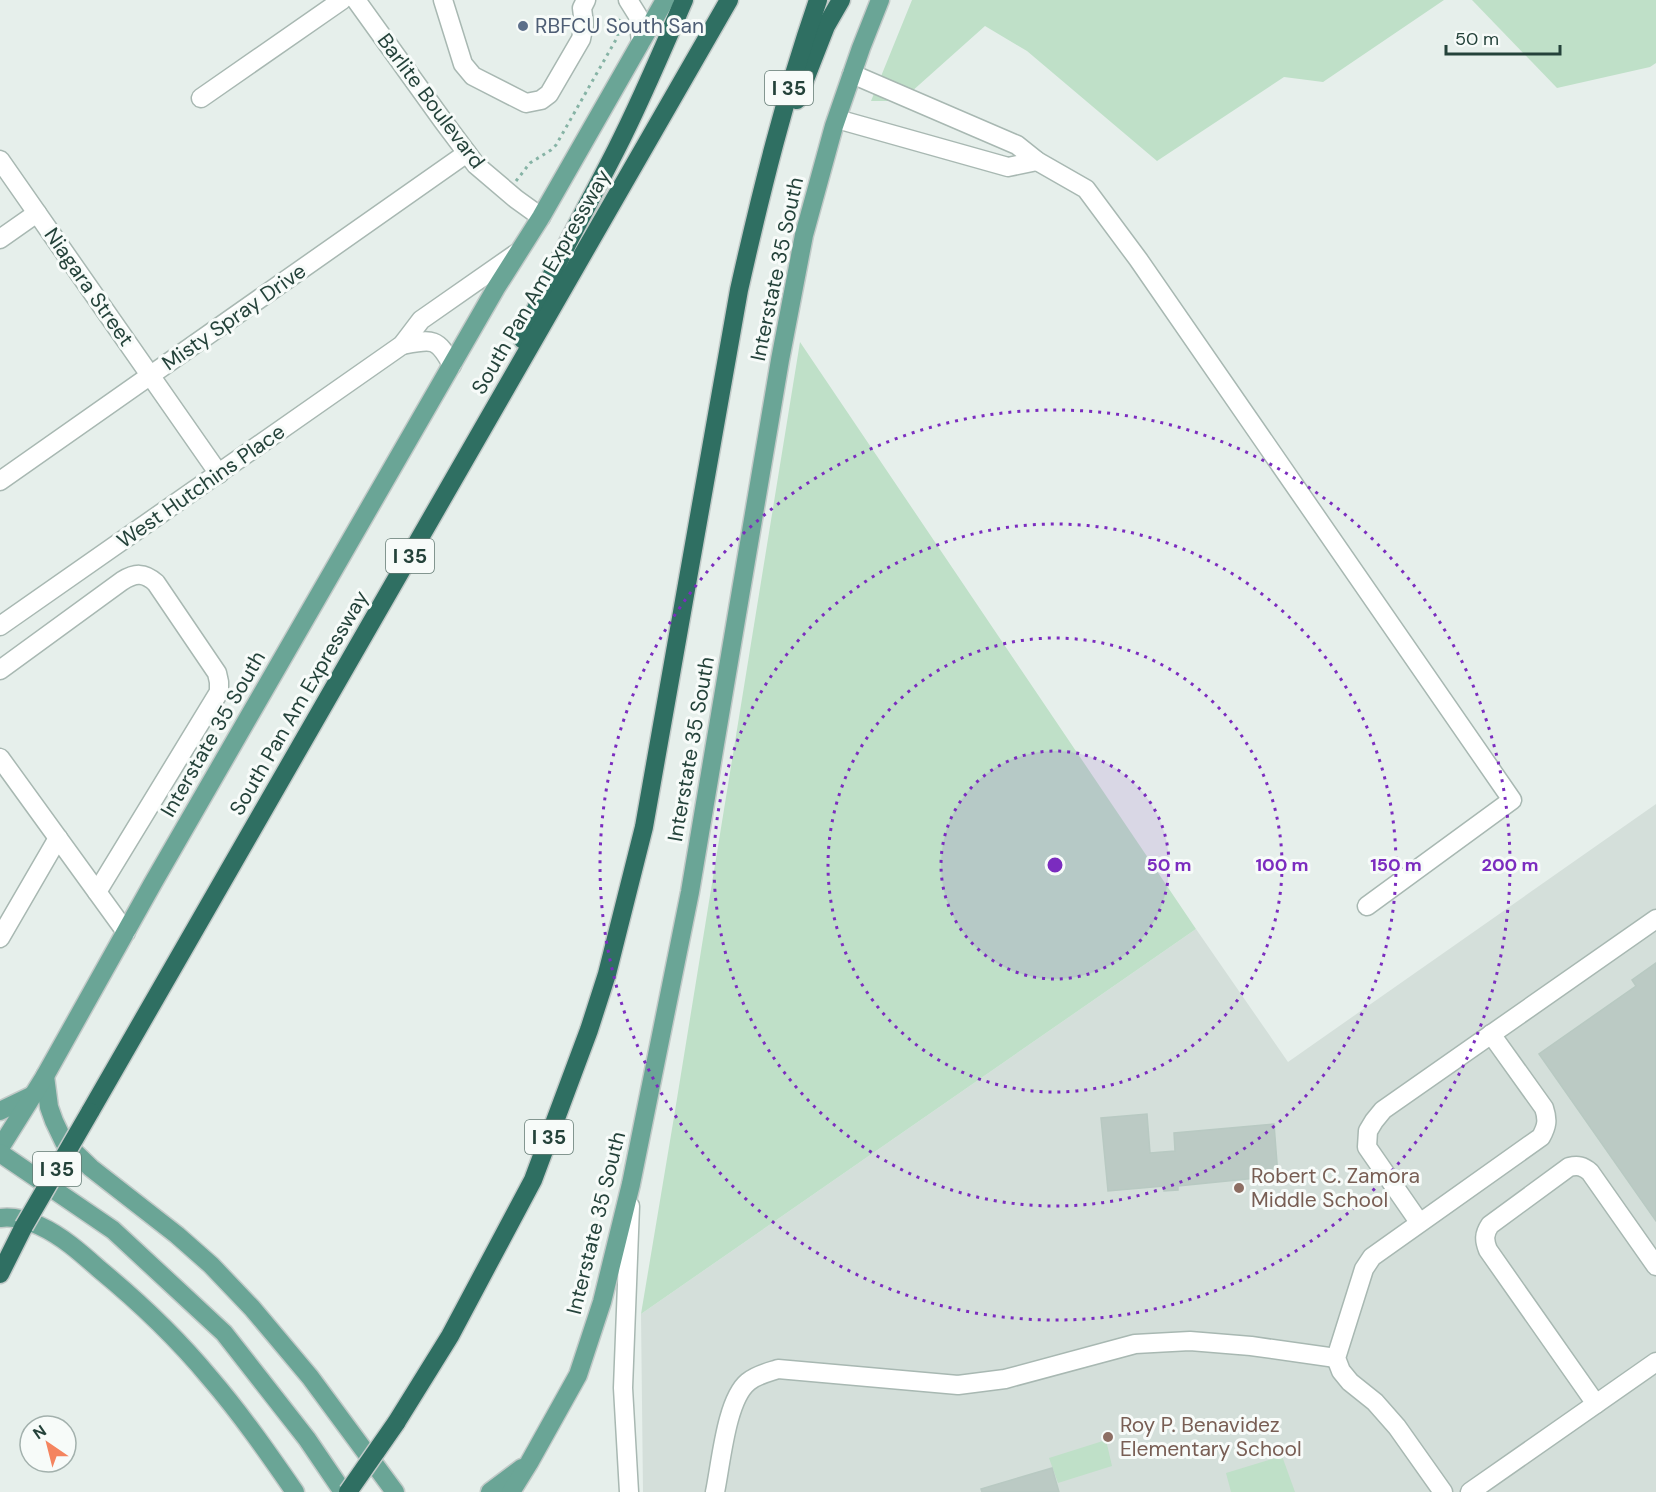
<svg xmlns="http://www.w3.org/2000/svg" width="1656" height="1492" viewBox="0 0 1656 1492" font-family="'DM Sans',sans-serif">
  <rect width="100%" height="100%" fill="#e6efeb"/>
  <path fill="#d4dfda" d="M1656,804V1492H643L641,1314L1196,929L1288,1062Z"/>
  <g fill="#bfe0c8">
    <path d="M912,0H1444L1323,82L1284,77L1157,161L1027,51L985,26L901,101H871Z"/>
    <path d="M1472,0H1656V63L1650,67L1557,88Z"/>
    <path d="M800,342L1196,929L641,1314L674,1117Z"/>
    <path d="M1106,1440L1112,1466L1058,1483L1049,1458Z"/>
    <path d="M1282,1456L1295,1492H1231L1226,1473Z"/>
  </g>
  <g fill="#bbcac4" stroke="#b8c9c2" stroke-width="1.5">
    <path d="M1656,963V1221L1539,1054L1636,986L1632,980Z"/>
    <path d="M1147,1114L1150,1153L1175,1151L1174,1133L1274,1124L1278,1176L1178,1186V1190L1164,1191V1186L1108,1191L1101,1118Z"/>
    <path d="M1052,1468L1059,1492H982L981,1489Z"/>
  </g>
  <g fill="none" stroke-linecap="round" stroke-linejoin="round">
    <defs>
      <g id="minor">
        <path d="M356,0L443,121L476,165L516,199L541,217"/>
        <path d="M443,0L463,64L473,76L526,103L541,100L549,94L581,39L584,24L582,8L586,0"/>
        <path d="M628,0L638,16L641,42"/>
        <path d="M852,74L1017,145L1037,161L1086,189L1138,259L1512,800L1367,906"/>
        <path d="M201,98L342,0"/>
        <path d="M837,119L1008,167L1037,161"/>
        <path d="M0,160L219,474"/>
        <path d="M0,239L37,213"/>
        <path d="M402,345C432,339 437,337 452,365"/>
        <path d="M0,481L467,153"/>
        <path d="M0,626L402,345L421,320L517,253"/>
        <path d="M0,670L122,581C135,573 144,572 156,583L217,673L219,682V692L97,892"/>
        <path d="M0,758L126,932"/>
        <path d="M0,938L58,838"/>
        <path d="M1419,1222L1367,1147L1368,1131L1374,1121L1383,1110L1656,919"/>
        <path d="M1596,1404L1488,1250C1484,1240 1484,1234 1490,1225L1569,1167C1578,1165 1583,1166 1590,1172L1656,1266"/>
        <path d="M629,1492L623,1388L630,1206"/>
        <path d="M715,1492C721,1464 726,1400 748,1382C756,1375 769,1372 778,1369L958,1385L1005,1379L1135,1344L1190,1341L1251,1346L1336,1358"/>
        <path d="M1443,1492L1397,1427L1375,1402L1350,1382L1341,1371L1336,1358L1364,1269L1372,1257L1541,1137C1547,1126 1548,1120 1544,1108L1491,1034"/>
        <path d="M1470,1492L1656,1362"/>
      </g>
      <g id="major">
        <path d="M45,1076L49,1107L54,1121L64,1142L91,1168L177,1235L211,1265L252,1308L310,1377L395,1492"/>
        <path d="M0,1111L31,1096"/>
        <path d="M0,1148L45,1076L153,883L496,288L541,217L665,0"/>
        <path d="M0,1153L113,1230L224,1333L307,1439L343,1492"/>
        <path d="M0,1218C13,1216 27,1220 40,1226C62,1236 81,1253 99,1269C139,1302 177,1338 210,1378C241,1414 268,1453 295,1492"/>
        <path d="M490,1492L522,1468"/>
        <path d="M511,1492L529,1463L578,1375L602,1302L631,1184L690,892L780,360L804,235L834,126L861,48L880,0"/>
      </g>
      <g id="highway">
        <path d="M797,100L826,26L841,0"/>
        <path d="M523,340C549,274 584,213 616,150C641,101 662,51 684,0"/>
        <path d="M90,1112L729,0"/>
        <path d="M0,1274L24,1226"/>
        <path d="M396,1423L450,1336L533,1180L589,1030L607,974L644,827L739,290C761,192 785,95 818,0"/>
      </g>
    </defs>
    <use href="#minor" stroke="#a8b8b2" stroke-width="21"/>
    <use href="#major" stroke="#c2cac8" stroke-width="21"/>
    <use href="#highway" stroke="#c2cac8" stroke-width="21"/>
    <path stroke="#86b3a5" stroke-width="3" stroke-dasharray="3 4.5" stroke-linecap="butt" d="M516,181L530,163L551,150L556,145L618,36L617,25L620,19"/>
    <use href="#minor" stroke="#fff" stroke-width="18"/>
    <use href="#major" stroke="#6aa596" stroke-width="18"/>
    <use href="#highway" stroke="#2f6f62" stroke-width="18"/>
    <defs>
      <g id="highway-bridge">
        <path d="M24,1226L90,1112"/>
        <path d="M348,1492L396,1423"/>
      </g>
    </defs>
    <use href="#highway-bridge" stroke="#c2cac8" stroke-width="21" stroke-linecap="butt"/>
    <use href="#highway-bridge" stroke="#2f6f62" stroke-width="18"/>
  </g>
  <circle cx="1055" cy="865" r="114" fill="#7b2cbf" fill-opacity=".12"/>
  <g fill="none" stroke="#7b2cbf" stroke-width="3" stroke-dasharray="3 6">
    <circle cx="1055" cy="865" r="114"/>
    <circle cx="1055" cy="865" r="227"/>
    <circle cx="1055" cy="865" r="341"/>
    <circle cx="1055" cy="865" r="455"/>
  </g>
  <circle fill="#5c6f8a" stroke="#f7fbf9" stroke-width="2" cx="523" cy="26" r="6"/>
  <g fill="#8d6e63" stroke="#f7fbf9" stroke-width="2">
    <circle cx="1239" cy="1188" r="6"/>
    <circle cx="1108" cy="1437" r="6"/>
  </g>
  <g text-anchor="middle" stroke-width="6" stroke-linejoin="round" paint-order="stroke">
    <g fill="#f7fbf9" stroke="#637a73" stroke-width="1.5">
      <rect x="765" y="71" width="48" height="34" rx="4.5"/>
      <rect x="386" y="539" width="48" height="34" rx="4.5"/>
      <rect x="525" y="1120" width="48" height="34" rx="4.5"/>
      <rect x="33" y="1152" width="48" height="34" rx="4.5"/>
    </g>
    <g font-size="20" font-weight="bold" fill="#24423a">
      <text x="789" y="95">I 35</text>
      <text x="410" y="563">I 35</text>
      <text x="549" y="1144">I 35</text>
      <text x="57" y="1176">I 35</text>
    </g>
    <g font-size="21" fill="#4e5e75" stroke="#f7fbf9" text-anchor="start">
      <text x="535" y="33">RBFCU South San</text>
    </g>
    <g font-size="21" fill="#24423a" stroke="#f7fbf9">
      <text transform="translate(431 101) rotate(53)" y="7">Barlite Boulevard</text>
      <text transform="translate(777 269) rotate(-78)" y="7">Interstate 35 South</text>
      <text transform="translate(541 282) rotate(-60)" y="7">South Pan Am Expressway</text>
      <text transform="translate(89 287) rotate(55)" y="7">Niagara Street</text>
      <text transform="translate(234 317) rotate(-35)" y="7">Misty Spray Drive</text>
      <text transform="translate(201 486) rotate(-35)" y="7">West Hutchins Place</text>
      <text transform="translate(299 703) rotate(-60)" y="7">South Pan Am Expressway</text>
      <text transform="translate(213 734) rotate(-60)" y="7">Interstate 35 South</text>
      <text transform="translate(691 749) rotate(-80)" y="7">Interstate 35 South</text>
      <text transform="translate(596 1223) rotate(-76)" y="7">Interstate 35 South</text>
    </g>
    <g font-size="21" fill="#785e54" stroke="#f7fbf9" text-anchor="start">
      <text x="1251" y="1183">Robert C. Zamora<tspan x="1251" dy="24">Middle School</tspan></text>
      <text x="1120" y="1432">Roy P. Benavidez<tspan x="1120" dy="24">Elementary School</tspan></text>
    </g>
  </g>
  <circle cx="1055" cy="865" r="9" fill="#7b2cbf" stroke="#f7fbf9" stroke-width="3"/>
  <g font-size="18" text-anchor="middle" font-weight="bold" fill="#7b2cbf" stroke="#f7fbf9" stroke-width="6" stroke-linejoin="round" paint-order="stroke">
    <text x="1169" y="871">50 m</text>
    <text x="1282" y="871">100 m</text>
    <text x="1396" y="871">150 m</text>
    <text x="1510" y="871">200 m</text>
  </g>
  <g transform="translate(48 1444) rotate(325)"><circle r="28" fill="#f7fbf9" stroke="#a3b1ad" stroke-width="1.5"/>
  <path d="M0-4.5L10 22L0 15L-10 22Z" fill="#f4845f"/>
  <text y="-9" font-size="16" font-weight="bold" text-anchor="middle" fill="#24423a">N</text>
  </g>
  <path d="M1446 45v9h114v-9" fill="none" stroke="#24423a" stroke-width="3"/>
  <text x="1455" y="45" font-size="18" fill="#24423a" stroke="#f7fbf9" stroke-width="4.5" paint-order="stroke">50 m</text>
</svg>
